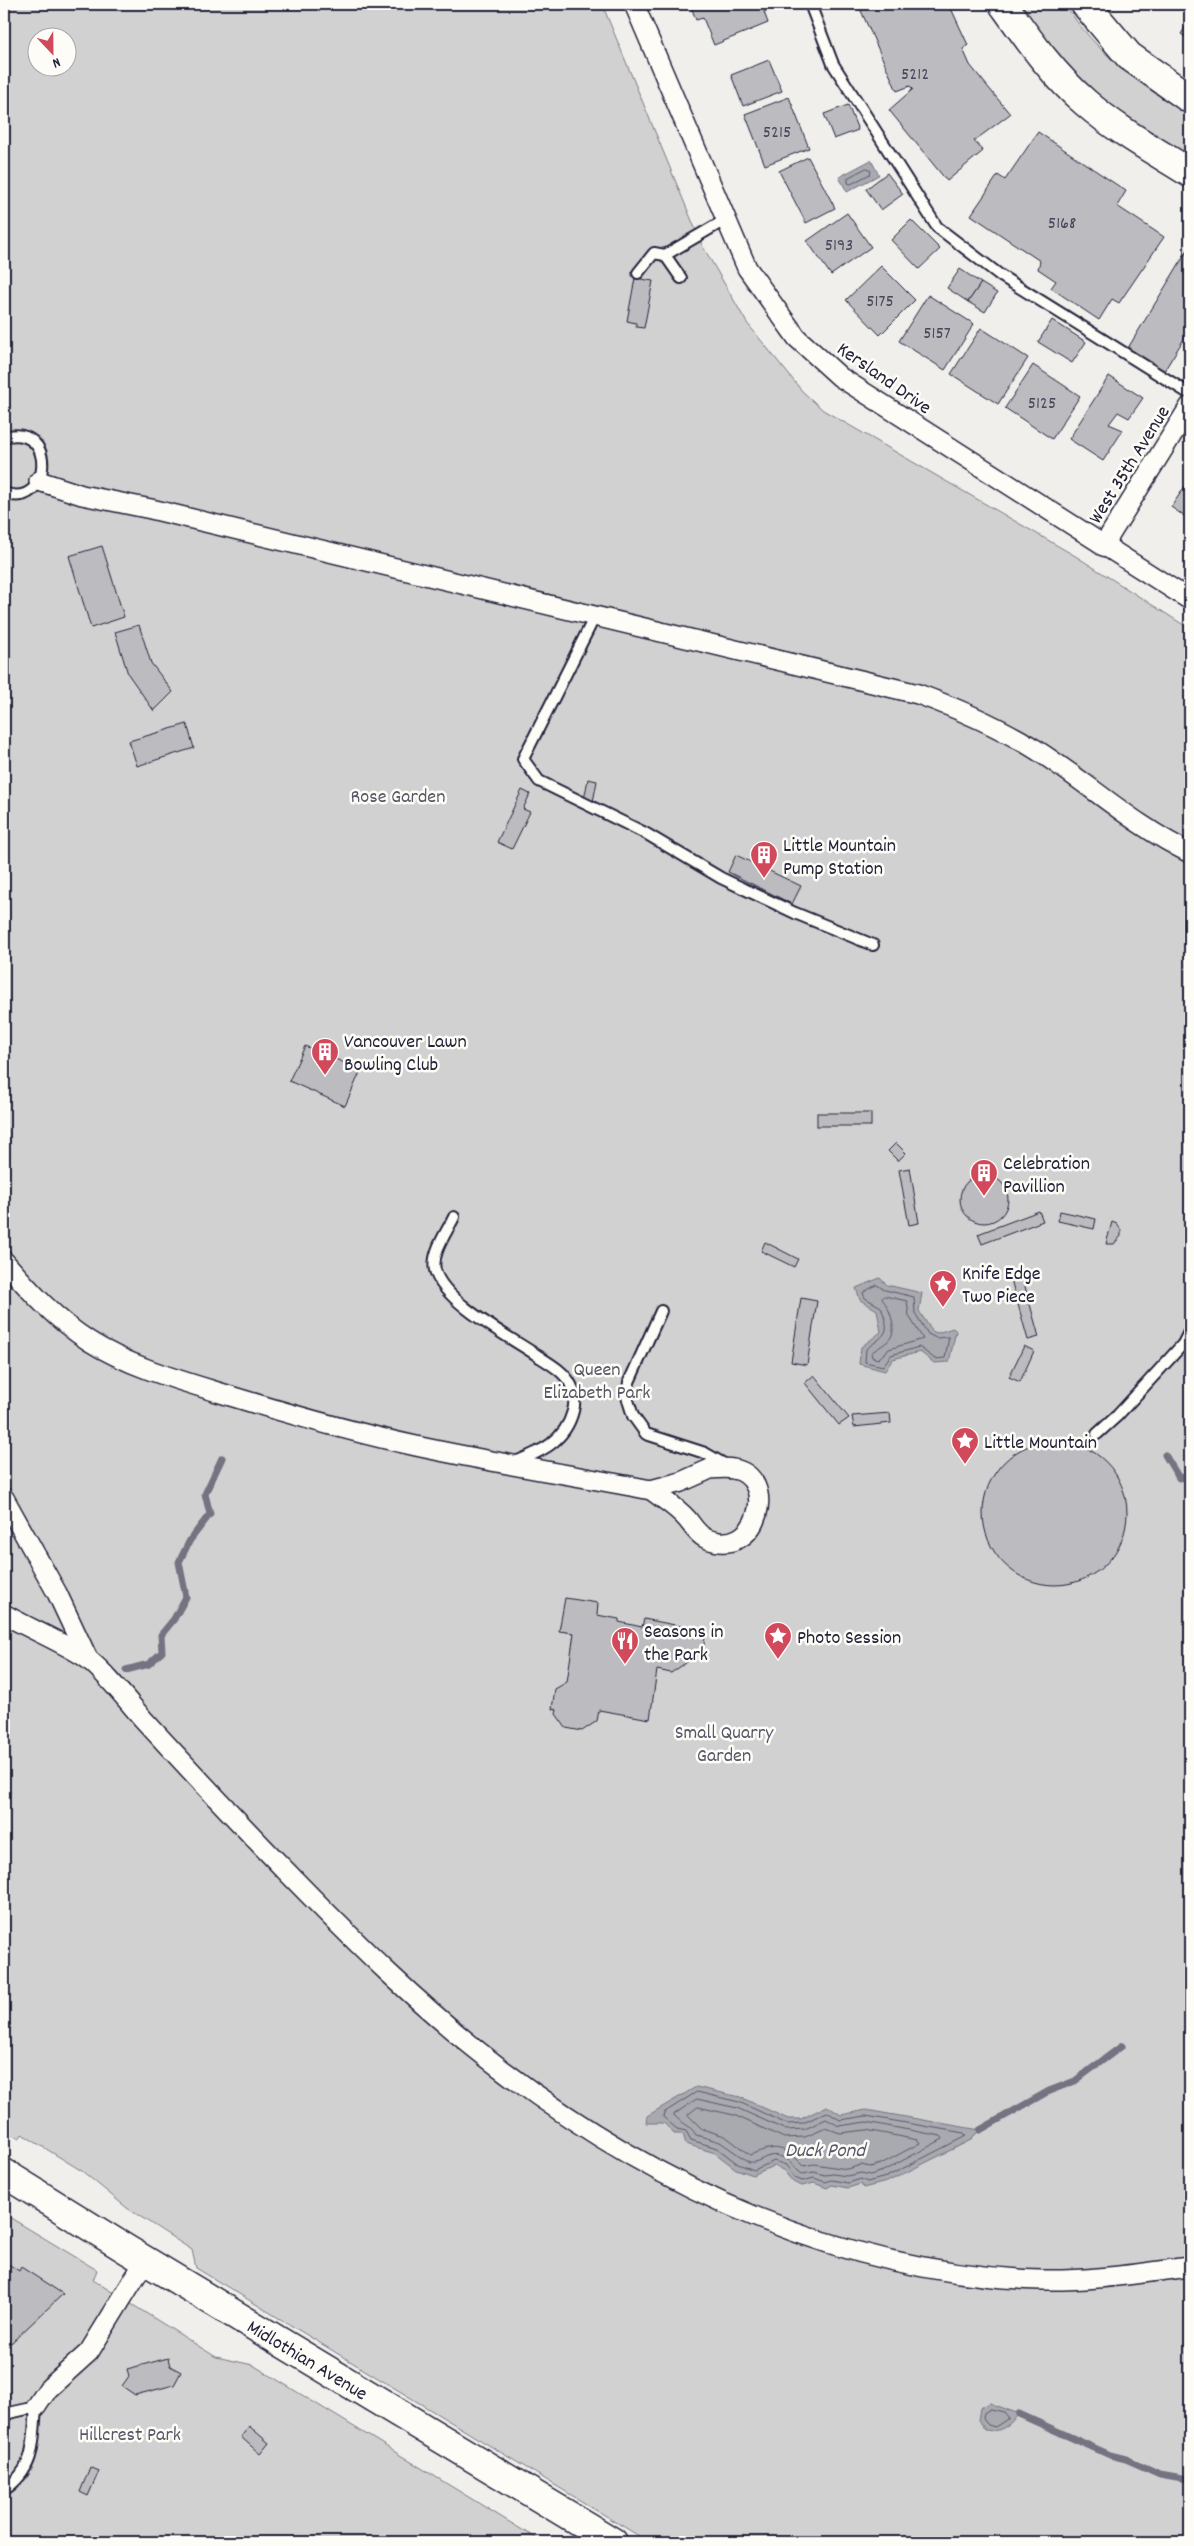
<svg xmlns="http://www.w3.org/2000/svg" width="1194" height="2546" viewBox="0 0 1194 2546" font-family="Dekko,sans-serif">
  <rect width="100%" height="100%" fill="#f0efec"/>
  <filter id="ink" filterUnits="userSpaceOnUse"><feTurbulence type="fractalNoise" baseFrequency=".02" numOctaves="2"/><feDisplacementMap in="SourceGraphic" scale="10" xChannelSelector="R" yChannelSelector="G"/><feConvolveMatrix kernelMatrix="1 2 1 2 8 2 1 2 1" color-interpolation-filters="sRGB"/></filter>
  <g filter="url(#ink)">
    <g fill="#d2d1d1" stroke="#7a7a86" fill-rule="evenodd">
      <path d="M4,4H602L702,245L747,323L802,391L823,410L1077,557L1190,629V2542H649L196,2268L192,2250L127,2208L82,2171L22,2134L19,2139L4,2130ZM38,38H68V68H38Z"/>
      <path d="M1021,4H1065C1094,52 1143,87 1190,116V157C1160,138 1127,121 1101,97C1070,70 1043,38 1021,4Z"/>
      <path d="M4,2214L97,2270L93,2280L216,2357L253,2365L542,2542H4Z"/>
    </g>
    <g fill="#a9a9b0" stroke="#737381">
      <path d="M871,160L879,175L847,192L839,177Z"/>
      <path d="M880,1278L887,1285L922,1293L919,1311L932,1331L937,1333L953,1328L956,1331L949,1362L934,1363L920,1352L893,1359L885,1371L859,1364L861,1347L881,1332L877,1310L860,1300L856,1288Z"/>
      <path d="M696,2087L740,2097L788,2119H801L827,2106L841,2115L866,2110L980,2130L969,2141L887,2182L863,2188L861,2184L848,2188L832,2185L827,2188L814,2183L802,2186L793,2182L783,2170L773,2166L753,2175L736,2169L715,2153L686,2144L683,2134H674L664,2123H646L647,2116Z"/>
      <path d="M990,2403L1019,2414C1008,2426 1001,2433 985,2430L978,2420L980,2408Z"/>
    </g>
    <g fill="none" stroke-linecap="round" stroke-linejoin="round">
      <g stroke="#58586a" stroke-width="1">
        <path d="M867,168L871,171L870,174L851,184L848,183V178Z"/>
        <path d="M877,1285L885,1290L914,1297L915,1313L928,1334L936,1338L949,1337L945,1358L935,1359L919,1347L891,1355L883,1366L865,1362L866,1349C887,1333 891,1334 881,1307L865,1298L863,1293Z"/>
        <path d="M885,1296L907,1301L909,1316L923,1339L889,1349L878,1359L872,1357L871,1353C877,1348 887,1344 891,1337C897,1327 889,1307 882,1299Z"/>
        <path d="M697,2092L739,2102L787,2124L803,2123L827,2112L840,2120L866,2116L964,2133L966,2136L886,2177L867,2182L861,2179L848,2183L832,2180L825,2182L814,2178L802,2181L795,2178L786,2165L774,2161L754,2170L738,2164L717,2148L691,2140L686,2131L677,2129L663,2117L664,2113Z"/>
        <path d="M697,2099L737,2108L786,2130L805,2129L826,2119L839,2126L866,2122L941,2136L943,2139L883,2171L870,2175L861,2173L847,2176L833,2174L825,2175L814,2172L802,2174C796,2171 794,2163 788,2160C767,2148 763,2164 749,2162L720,2142L696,2135C690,2124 681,2124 674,2115Z"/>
        <path d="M698,2107L734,2115L784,2138L805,2137L826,2128L840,2133L866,2130L918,2140L920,2143L881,2164L870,2167L861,2165L847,2169L814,2164L804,2166C784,2146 777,2144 750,2155L725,2136L702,2129L688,2115Z"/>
        <path d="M991,2409L1004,2412L1009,2418L995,2427L988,2425L983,2419L984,2413Z"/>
      </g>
      <g stroke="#737381" stroke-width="7">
        <path d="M1165,1455L1179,1478L1190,1476"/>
        <path d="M126,1670L149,1664L162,1652L161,1635L174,1619L186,1597L179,1562L190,1540L210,1514L205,1494L222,1458"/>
        <path d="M980,2130L1049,2091L1075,2081L1122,2046"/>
        <path d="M1019,2414L1110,2455L1126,2459L1160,2474L1188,2479L1190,2477"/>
      </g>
    </g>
    <g fill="#bcbcc0" stroke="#22223b">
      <path d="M690,4H768L770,10L764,12L768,23L714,45L703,18L696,20Z"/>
      <path d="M858,4H949L968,45L963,49L970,65L1010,114L974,141L983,151L947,181L889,110L913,89L910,86L897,91Z"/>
      <path d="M1190,20V40L1181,34Z"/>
      <path d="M769,60L782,91L743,106L731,75Z"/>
      <path d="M789,97L809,148L765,165L745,114Z"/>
      <path d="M848,105L858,130L834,139L824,114Z"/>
      <path d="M1038,132L1126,191L1117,206L1164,237L1119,303L1112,299L1099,320L1051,288L1056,281L1038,269L1040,261L971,215L998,175L1005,180Z"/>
      <path d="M808,157L835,208L806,223L779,171Z"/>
      <path d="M887,173L903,194L881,210L866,189Z"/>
      <path d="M847,213L871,247L831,275L807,241Z"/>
      <path d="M911,220L940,249L919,269L891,240Z"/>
      <path d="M1190,246V329L1164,371L1128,348Z"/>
      <path d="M881,266L915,300L880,335L846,300Z"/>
      <path d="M960,269L981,283L968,302L947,288Z"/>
      <path d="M635,278L653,281L644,328L636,327V323L627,321Z"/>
      <path d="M981,283L997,293L985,312L968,302Z"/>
      <path d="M928,295L974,324L945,370L899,341Z"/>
      <path d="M1052,320L1086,342L1072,363L1038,342Z"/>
      <path d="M981,328L1028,358L998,404L951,374Z"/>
      <path d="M1033,365L1080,396L1052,439L1005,408Z"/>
      <path d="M1109,376L1143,398L1129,418L1118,412L1109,424L1123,430L1103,461L1069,439Z"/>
      <path d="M1190,479V520L1171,507Z"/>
      <path d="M102,546L124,617L91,628L69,556Z"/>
      <path d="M139,625L151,663L173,692L154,711L128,674L115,632Z"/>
      <path d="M187,724L194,748L137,766L129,741Z"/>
      <path d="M588,779L597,781L593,802L584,800Z"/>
      <path d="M522,790L530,794L523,809L530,812L512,849L497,842Z"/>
      <path d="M736,855L801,886L792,904L728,872Z"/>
      <path d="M305,1046L361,1070L345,1106L289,1081Z"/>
      <rect x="817" y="1113" width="54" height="13"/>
      <path d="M896,1143L906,1153L898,1161L888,1151Z"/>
      <path d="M910,1168L919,1223L909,1225L899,1170Z"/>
      <circle cx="984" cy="1199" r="24"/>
      <path d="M1039,1211L1043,1221L982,1244L978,1234Z"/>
      <path d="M1060,1211L1096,1219L1094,1229L1058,1221Z"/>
      <path d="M1112,1222L1117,1224L1121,1230V1236L1114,1244H1106Z"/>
      <path d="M765,1242L798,1259L794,1267L761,1251Z"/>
      <path d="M1021,1272L1039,1337L1028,1340L1010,1276Z"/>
      <path d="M801,1298L817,1301L807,1365L791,1362Z"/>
      <path d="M1024,1346L1034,1351L1020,1382L1009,1377Z"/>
      <path d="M814,1375L849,1418L839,1425L805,1383Z"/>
      <path d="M890,1413L891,1423L854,1427L852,1416Z"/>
      <circle cx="1055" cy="1513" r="72"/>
      <path d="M565,1598L598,1603L597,1615L619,1619V1622L642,1627L644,1619L706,1631L703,1651L671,1673L657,1670L650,1719L599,1710L597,1721L582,1731L566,1728L556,1714L557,1710L552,1709L555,1689L567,1682L574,1633L559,1631Z"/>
      <path d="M882,1627L895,1635L889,1643L877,1635Z"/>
      <path d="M4,2261L19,2271L21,2267L63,2294L11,2343L4,2336Z"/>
      <path d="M168,2358L170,2366L181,2372L174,2385L135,2395L122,2386L129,2376L127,2369Z"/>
      <path d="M249,2426L269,2443L260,2454L241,2437Z"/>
      <path d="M90,2467L99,2471L88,2496L80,2492Z"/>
    </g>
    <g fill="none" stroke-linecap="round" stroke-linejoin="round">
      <defs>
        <g id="lane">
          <path d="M810,4L833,64L937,227L1001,276L1190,394"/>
          <path d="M665,255L725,220"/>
          <path d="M638,273L654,253L665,255L681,278"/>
          <path d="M4,437C58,422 52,511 4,493"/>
          <path d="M595,616L523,759L539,781L645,833L721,878L795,913L873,945"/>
          <path d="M454,1217C447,1232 431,1253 435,1270C443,1302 510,1337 538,1356C549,1363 565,1372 571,1385C575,1393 575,1404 573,1411C565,1442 540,1452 513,1463"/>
          <path d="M661,1311L629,1382L627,1397L633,1416L646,1434L705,1453L726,1465"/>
          <path d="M1097,1434L1117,1416L1183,1344L1190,1330"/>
          <path d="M4,2417L9,2413L36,2407C33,2441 36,2469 4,2490"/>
        </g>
        <g id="street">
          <path d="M634,4L747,268L797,338L840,377L1190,600"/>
          <path d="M39,481L82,495L151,509L918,694C959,709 998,726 1035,749C1087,782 1134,826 1190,853"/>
          <path d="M1103,546L1190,406"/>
          <path d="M4,1261C30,1291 55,1319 89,1341C131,1368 189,1383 237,1398C296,1416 356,1433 416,1446C494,1463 573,1475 651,1490"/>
          <path d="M710,1469C717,1469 725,1467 733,1469C779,1476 759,1562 705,1538C696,1533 693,1526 687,1519C677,1507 663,1499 651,1490L681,1482Z"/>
          <path d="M4,1498L57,1593L88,1659"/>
          <path d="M4,1614C30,1629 60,1641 85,1657C102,1668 129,1703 144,1720C190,1770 237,1821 285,1870C353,1940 422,2009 500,2068C656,2187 843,2274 1041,2280C1092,2281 1141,2273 1190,2267"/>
          <path d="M36,2407L48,2389L89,2352L145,2261"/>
        </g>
        <g id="secondary">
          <path d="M1003,4C1028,39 1053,75 1086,103C1117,130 1155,151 1190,173"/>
          <path d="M1085,4L1129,56L1190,99"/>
          <path d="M4,2173L126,2249L613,2542"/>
        </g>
      </defs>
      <use href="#lane" stroke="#22223b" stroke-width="14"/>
      <use href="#street" stroke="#22223b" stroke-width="22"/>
      <use href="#secondary" stroke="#22223b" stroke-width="31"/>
      <use href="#lane" stroke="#fdfcf7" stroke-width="10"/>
      <use href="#street" stroke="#fdfcf7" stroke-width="19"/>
      <use href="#secondary" stroke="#fdfcf7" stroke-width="28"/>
    </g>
  </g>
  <defs>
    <symbol id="building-pin" viewBox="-11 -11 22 30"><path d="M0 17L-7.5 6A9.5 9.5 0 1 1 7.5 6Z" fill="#d1495b" stroke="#fdfcf7"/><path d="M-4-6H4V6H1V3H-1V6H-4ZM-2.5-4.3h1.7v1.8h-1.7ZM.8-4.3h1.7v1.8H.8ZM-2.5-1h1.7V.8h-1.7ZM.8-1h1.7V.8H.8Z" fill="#fff"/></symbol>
    <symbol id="sight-pin" viewBox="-11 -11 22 30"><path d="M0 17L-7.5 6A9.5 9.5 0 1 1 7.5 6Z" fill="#d1495b" stroke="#fdfcf7"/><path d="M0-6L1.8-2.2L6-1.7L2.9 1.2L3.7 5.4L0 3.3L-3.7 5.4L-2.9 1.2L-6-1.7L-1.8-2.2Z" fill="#fff"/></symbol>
    <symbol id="restaurant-pin" viewBox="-11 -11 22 30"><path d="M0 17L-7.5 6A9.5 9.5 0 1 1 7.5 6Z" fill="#d1495b" stroke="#fdfcf7"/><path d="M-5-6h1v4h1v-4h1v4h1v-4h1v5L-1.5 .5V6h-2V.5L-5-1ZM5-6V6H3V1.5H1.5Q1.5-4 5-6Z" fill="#fff"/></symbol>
  </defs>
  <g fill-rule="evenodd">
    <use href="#building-pin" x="748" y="839" width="32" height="43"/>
    <use href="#building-pin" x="309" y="1036" width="32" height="43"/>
    <use href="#building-pin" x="968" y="1157" width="32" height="43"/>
    <use href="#sight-pin" x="927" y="1268" width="32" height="43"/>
    <use href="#sight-pin" x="949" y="1425" width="32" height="43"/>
    <use href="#sight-pin" x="762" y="1620" width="32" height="43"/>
    <use href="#restaurant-pin" x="609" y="1625" width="32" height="43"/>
  </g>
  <g text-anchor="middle" stroke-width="5" stroke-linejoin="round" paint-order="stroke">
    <g font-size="18" fill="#48485c">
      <text x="915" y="79">5212</text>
      <text x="777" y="137">5215</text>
      <text x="1062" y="228">5168</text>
      <text x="839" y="250">5193</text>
      <text x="880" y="306">5175</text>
      <text x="937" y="338">5157</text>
      <text x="1042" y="408">5125</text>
    </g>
    <g font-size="20" fill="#22223b" stroke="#fdfcf7">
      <text transform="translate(885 377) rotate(35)" y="7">Kersland Drive</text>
      <text transform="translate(1128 464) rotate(-58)" y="7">West 35th Avenue</text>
      <text transform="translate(308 2359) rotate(31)" y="7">Midlothian Avenue</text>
    </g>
    <g font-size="20" fill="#575768" stroke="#fdfcf7">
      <text x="398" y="802">Rose Garden</text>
      <text x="597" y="1375">Queen<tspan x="597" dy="23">Elizabeth Park</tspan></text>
      <text x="724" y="1738">Small Quarry<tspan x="724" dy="23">Garden</tspan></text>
      <text x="130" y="2440">Hillcrest Park</text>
    </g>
    <g font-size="20" fill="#22223b" stroke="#fdfcf7" text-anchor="start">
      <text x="783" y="851">Little Mountain<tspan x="783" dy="23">Pump Station</tspan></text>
      <text x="344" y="1047">Vancouver Lawn<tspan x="344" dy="23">Bowling Club</tspan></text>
      <text x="1003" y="1169">Celebration<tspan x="1003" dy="23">Pavillion</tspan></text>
      <text x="962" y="1279">Knife Edge<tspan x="962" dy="23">Two Piece</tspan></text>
      <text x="984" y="1448">Little Mountain</text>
      <text x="644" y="1637">Seasons in<tspan x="644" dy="23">the Park</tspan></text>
      <text x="797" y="1643">Photo Session</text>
    </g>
    <g font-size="21" font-style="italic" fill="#58586a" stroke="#fdfcf7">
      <text x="825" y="2156">Duck Pond</text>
    </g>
  </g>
  <rect width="1194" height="2546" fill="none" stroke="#fdfcf7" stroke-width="20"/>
  <rect x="10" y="10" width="1174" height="2526" fill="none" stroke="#22223b" stroke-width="2" filter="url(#ink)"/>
  <g transform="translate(52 52) rotate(158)"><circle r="24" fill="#fdfcf7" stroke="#a5a5ac"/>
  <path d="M0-4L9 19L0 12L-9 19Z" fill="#d1495b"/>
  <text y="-8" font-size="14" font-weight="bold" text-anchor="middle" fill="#22223b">N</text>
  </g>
</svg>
